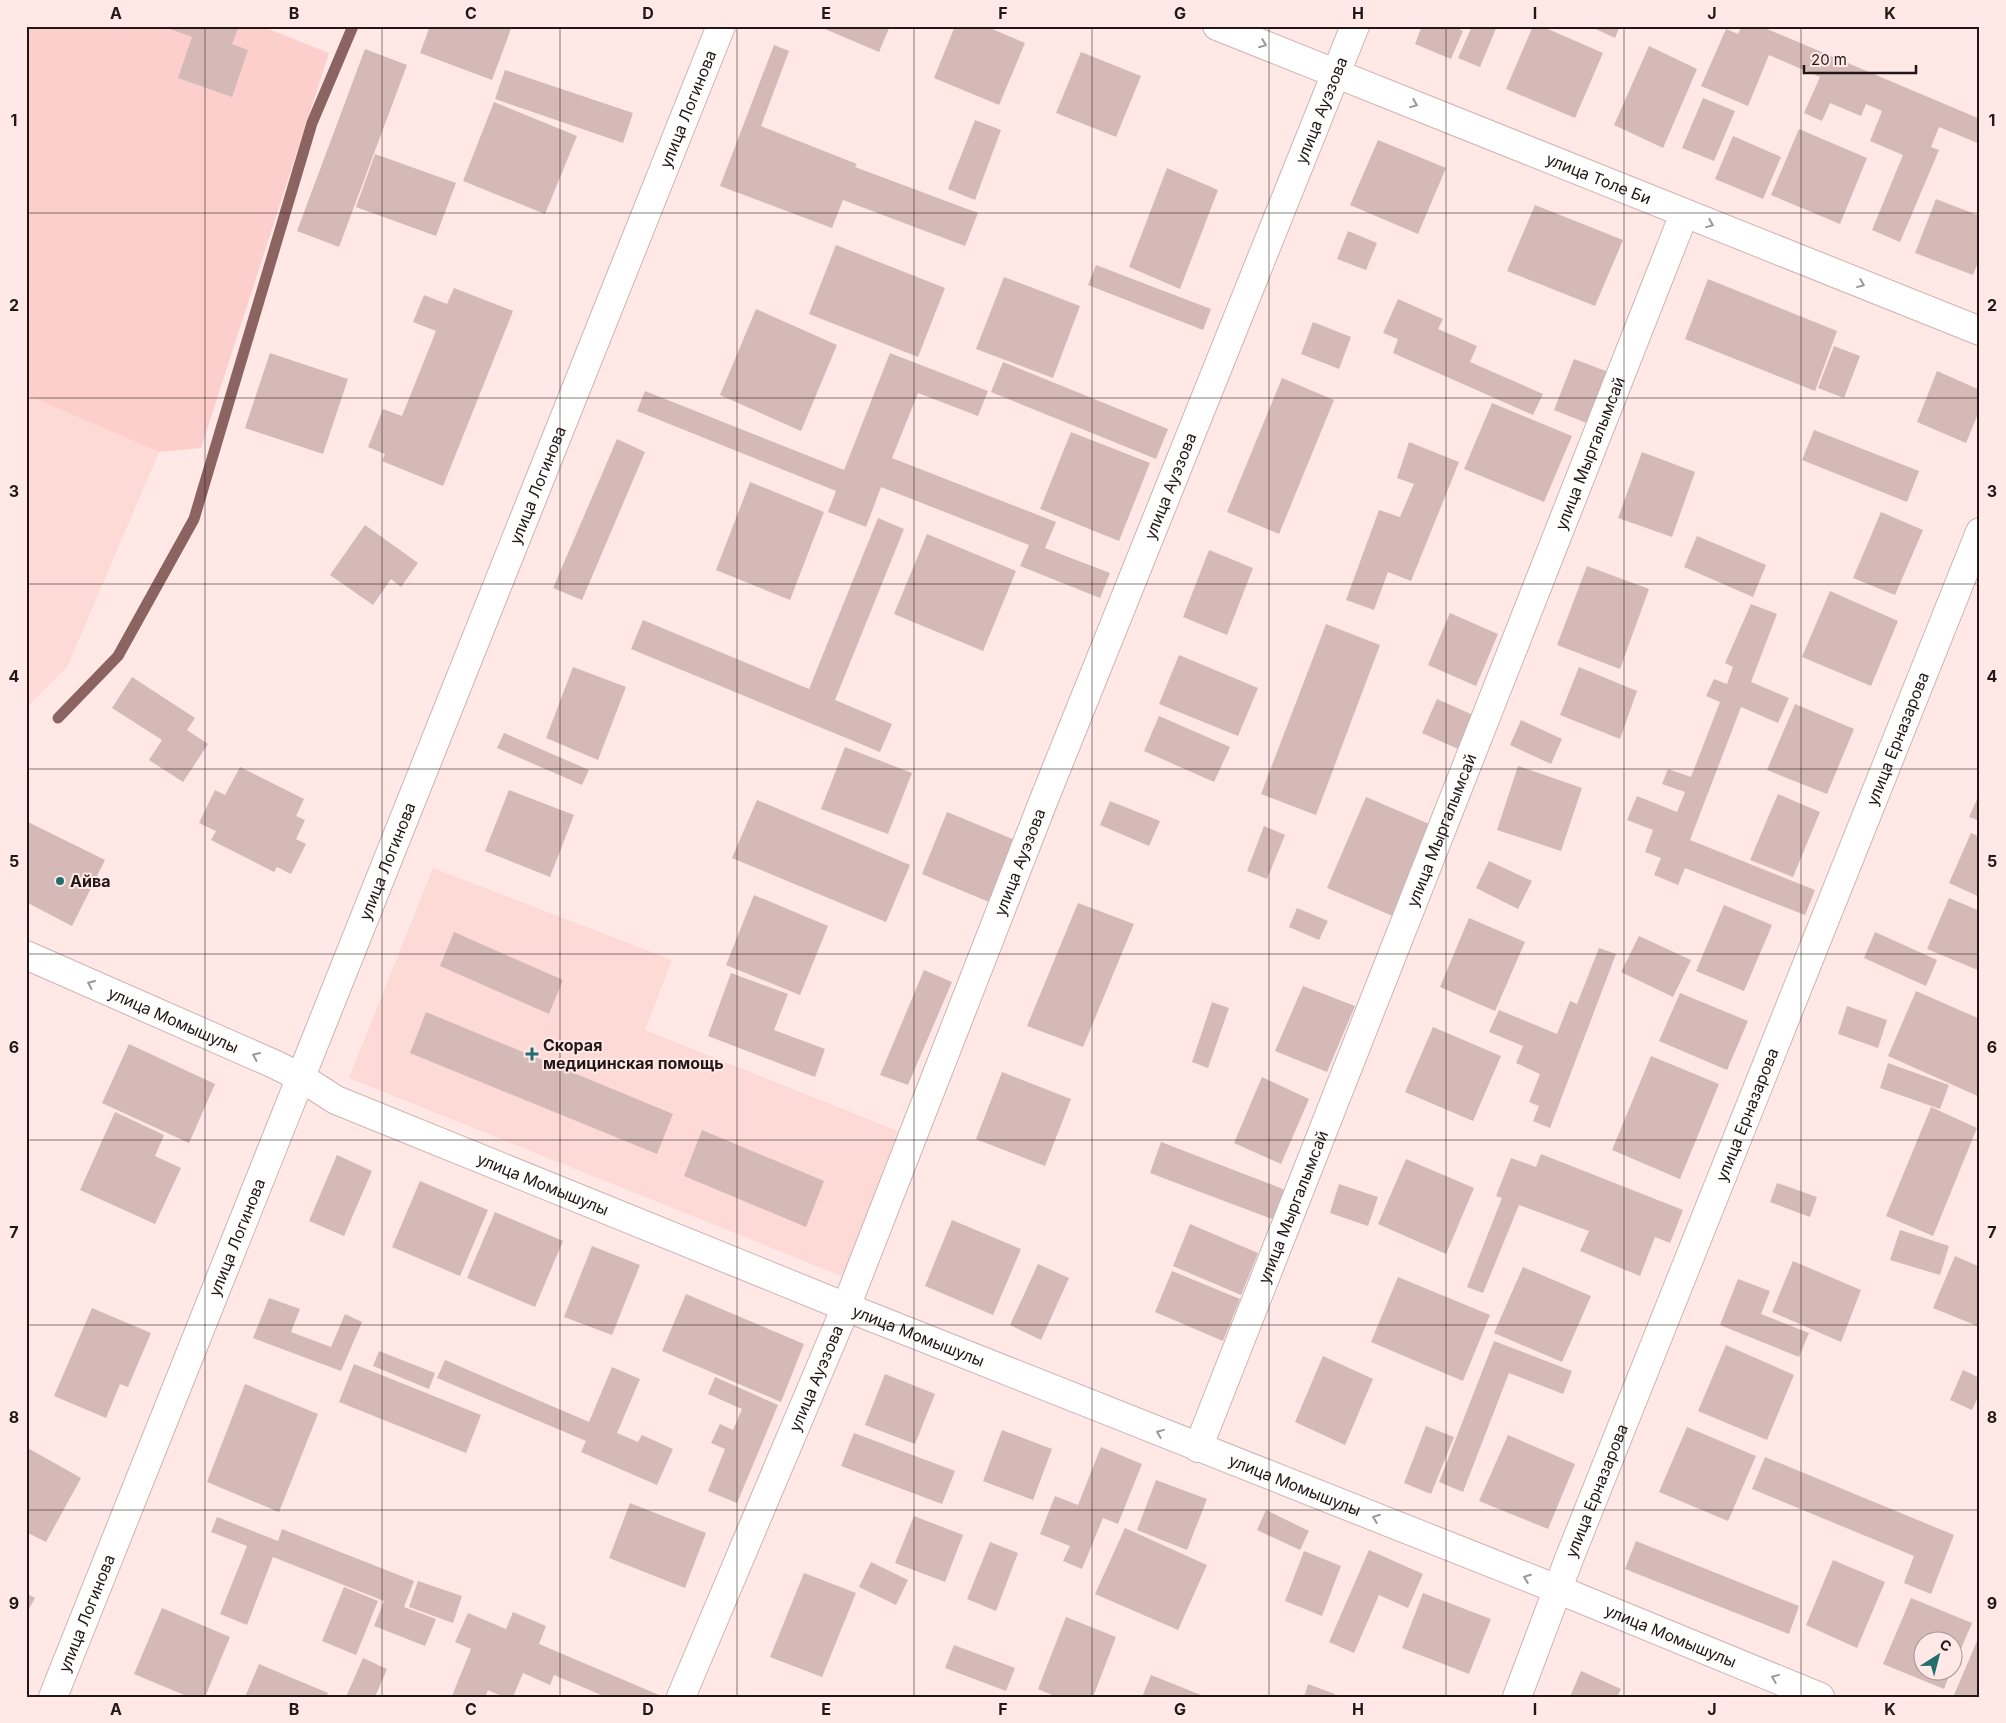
<svg xmlns="http://www.w3.org/2000/svg" width="2006" height="1723" viewBox="0 0 2006 1723" font-family="Inter,sans-serif">
  <rect width="100%" height="100%" fill="#ffe8e6"/>
  <g fill="#fedad7">
    <path d="M26,395L159,452L67,667L26,708Z"/>
    <path d="M433,868L672,960L645,1030L898,1131L844,1277L349,1078Z"/>
  </g>
  <path fill="#fdcfcc" d="M26,26H261L329,53L201,448L159,452L26,395Z"/>
  <g fill="none" stroke-linecap="round" stroke-linejoin="round">
    <path stroke="#8b6360" stroke-width="11" d="M58,718L118,656L194,519L312,123L353,26"/>
  </g>
  <g fill="#d4b9b7">
    <path d="M162,26H239L232,44L248,50L232,97L178,78L192,37Z"/>
    <path d="M430,26H512L492,80L420,53Z"/>
    <path d="M818,26H890L879,52Z"/>
    <path d="M955,26H985L1025,43L999,105L934,78Z"/>
    <path d="M1422,26H1453L1463,31L1451,59L1415,44Z"/>
    <path d="M1472,26H1497L1480,67L1458,58Z"/>
    <path d="M1533,26H1541L1603,53L1575,118L1506,89Z"/>
    <path d="M1589,26H1620L1615,38Z"/>
    <path d="M1742,26H1760L1980,119V144L1939,127L1931,147L1939,150L1900,242L1872,230L1903,155L1870,141L1882,111L1866,104L1861,116L1830,103L1822,121L1804,113L1820,77L1769,55L1748,106L1701,86L1726,29L1738,34Z"/>
    <path d="M774,45L789,51L761,126L857,164L855,167L978,213L965,246L843,200L832,228L720,186Z"/>
    <path d="M1649,46L1697,69L1663,148L1614,125Z"/>
    <path d="M365,49L407,65L339,247L297,231Z"/>
    <path d="M1081,52L1141,76L1116,137L1056,113Z"/>
    <path d="M505,70L633,113L623,143L495,99Z"/>
    <path d="M1703,98L1735,111L1714,161L1682,148Z"/>
    <path d="M494,102L577,136L545,214L463,181Z"/>
    <path d="M975,120L1001,130L975,200L948,189Z"/>
    <path d="M1799,129L1867,158L1840,224L1771,195Z"/>
    <path d="M1733,136L1781,157L1763,199L1715,179Z"/>
    <path d="M1378,140L1446,168L1418,234L1350,205Z"/>
    <path d="M375,154L456,183L436,236L356,207Z"/>
    <path d="M1167,168L1218,190L1180,289L1129,267Z"/>
    <path d="M1936,199L1980,216V257L1973,275L1915,253Z"/>
    <path d="M1535,205L1623,240L1595,306L1507,271Z"/>
    <path d="M1348,231L1377,243L1366,270L1337,259Z"/>
    <path d="M836,245L945,288L918,357L809,314Z"/>
    <path d="M1096,265L1211,309L1203,330L1088,285Z"/>
    <path d="M1004,277L1080,306L1053,378L976,349Z"/>
    <path d="M1708,279L1837,331L1815,391L1685,339Z"/>
    <path d="M454,288L513,311L443,486L382,461L385,454L368,447L383,409L402,416L436,331L413,322L424,295L447,304Z"/>
    <path d="M1398,299L1443,319L1438,329L1477,346L1470,362L1543,394L1533,415L1393,353L1398,339L1383,333Z"/>
    <path d="M756,309L837,345L801,431L720,395Z"/>
    <path d="M1313,322L1351,337L1339,369L1301,354Z"/>
    <path d="M1834,346L1860,356L1844,398L1818,388Z"/>
    <path d="M270,353L348,379L323,454L245,428Z"/>
    <path d="M890,353L988,391L978,416L918,393L892,458L1056,522L1045,548L1110,573L1100,598L1020,566L1029,545L881,487L866,527L828,512L836,491L637,411L645,391L844,470Z"/>
    <path d="M1574,359L1619,376L1599,428L1554,410Z"/>
    <path d="M1003,362L1168,429L1156,459L991,392Z"/>
    <path d="M1937,371L1980,390V409L1966,443L1917,422Z"/>
    <path d="M1282,378L1334,400L1279,534L1227,512Z"/>
    <path d="M1492,403L1572,436L1544,502L1464,469Z"/>
    <path d="M1814,430L1919,471L1907,502L1802,460Z"/>
    <path d="M1071,432L1150,463L1119,541L1040,509Z"/>
    <path d="M617,439L645,452L582,600L553,588Z"/>
    <path d="M1409,442L1459,462L1411,581L1388,572L1374,610L1346,600L1379,510L1400,517L1414,484L1397,478Z"/>
    <path d="M1642,452L1695,472L1672,537L1618,518Z"/>
    <path d="M750,482L824,512L790,600L716,570Z"/>
    <path d="M1881,512L1923,530L1895,595L1853,578Z"/>
    <path d="M878,518L904,529L835,700L892,724L880,752L631,649L643,620L809,689Z"/>
    <path d="M365,525L418,563L401,587L391,579L373,605L330,575Z"/>
    <path d="M927,534L1016,571L983,651L894,614Z"/>
    <path d="M1697,536L1766,565L1753,597L1684,567Z"/>
    <path d="M1209,550L1253,568L1227,635L1183,617Z"/>
    <path d="M1587,566L1649,589L1620,669L1557,645Z"/>
    <path d="M1830,591L1898,621L1871,686L1802,657Z"/>
    <path d="M1751,604L1777,614L1751,682L1789,698L1778,723L1741,707L1690,840L1815,890L1805,915L1685,868L1678,885L1654,875L1661,858L1645,852L1653,830L1627,820L1637,796L1677,812L1685,792L1662,784L1668,769L1691,777L1720,702L1706,696L1714,679L1727,684L1733,667L1725,663Z"/>
    <path d="M1450,613L1498,634L1476,686L1428,665Z"/>
    <path d="M1326,624L1380,645L1316,815L1261,794Z"/>
    <path d="M1179,655L1258,688L1238,736L1159,704Z"/>
    <path d="M573,667L626,687L598,760L546,738Z"/>
    <path d="M1579,667L1637,691L1620,739L1560,715Z"/>
    <path d="M132,677L195,718L187,730L208,744L183,782L149,760L162,740L112,708Z"/>
    <path d="M1437,699L1480,718L1465,752L1422,733Z"/>
    <path d="M1795,704L1854,729L1827,794L1767,770Z"/>
    <path d="M1159,716L1230,747L1214,782L1144,751Z"/>
    <path d="M1521,720L1562,739L1551,764L1510,745Z"/>
    <path d="M504,733L589,770L582,785L497,748Z"/>
    <path d="M845,747L912,773L888,834L821,809Z"/>
    <path d="M1518,766L1582,788L1561,851L1497,830Z"/>
    <path d="M240,767L304,799L296,816L305,820L296,839L306,844L291,874L277,867L274,872L211,840L216,831L199,823L215,790L225,795Z"/>
    <path d="M509,790L574,815L550,877L485,851Z"/>
    <path d="M1980,793V821L1969,817Z"/>
    <path d="M1778,794L1820,812L1793,877L1750,860Z"/>
    <path d="M1366,797L1434,826L1395,917L1327,888Z"/>
    <path d="M757,800L910,865L886,922L732,858Z"/>
    <path d="M1110,801L1160,821L1149,846L1100,825Z"/>
    <path d="M947,812L1015,840L989,902L922,874Z"/>
    <path d="M26,821L105,860L72,926L26,902Z"/>
    <path d="M1264,826L1285,835L1267,879L1247,871Z"/>
    <path d="M1971,833L1980,837V897L1949,883Z"/>
    <path d="M1489,861L1532,881L1518,909L1476,888Z"/>
    <path d="M754,895L828,926L800,995L726,965Z"/>
    <path d="M1949,898L1980,911V971L1927,949Z"/>
    <path d="M1078,903L1134,924L1083,1047L1027,1026Z"/>
    <path d="M1724,905L1772,925L1744,991L1696,971Z"/>
    <path d="M1297,908L1328,921L1319,940L1289,927Z"/>
    <path d="M1469,918L1525,942L1495,1011L1440,987Z"/>
    <path d="M454,932L563,980L549,1014L440,966Z"/>
    <path d="M1875,932L1937,960L1926,986L1864,958Z"/>
    <path d="M1639,936L1691,960L1673,997L1621,972Z"/>
    <path d="M1599,948L1616,954L1550,1128L1533,1121L1539,1106L1529,1102L1540,1074L1516,1063L1523,1046L1489,1032L1499,1010L1557,1034L1570,1001L1577,1004Z"/>
    <path d="M924,970L952,982L908,1085L880,1075Z"/>
    <path d="M731,973L788,994L774,1030L825,1049L815,1077L708,1036Z"/>
    <path d="M1303,986L1355,1006L1327,1072L1275,1051Z"/>
    <path d="M1916,991L1980,1019V1097L1888,1056Z"/>
    <path d="M1680,993L1748,1021L1727,1070L1659,1041Z"/>
    <path d="M1212,1002L1229,1008L1208,1068L1192,1062Z"/>
    <path d="M1847,1006L1887,1020L1878,1048L1838,1034Z"/>
    <path d="M426,1012L673,1114L657,1154L410,1053Z"/>
    <path d="M1433,1027L1501,1056L1473,1121L1405,1092Z"/>
    <path d="M129,1044L215,1084L189,1143L102,1103Z"/>
    <path d="M1651,1056L1719,1084L1680,1179L1612,1150Z"/>
    <path d="M1888,1063L1949,1085L1940,1109L1880,1088Z"/>
    <path d="M1002,1072L1071,1099L1045,1166L976,1139Z"/>
    <path d="M1262,1077L1309,1099L1281,1164L1234,1143Z"/>
    <path d="M1931,1107L1977,1128L1933,1236L1886,1216Z"/>
    <path d="M115,1112L164,1135L155,1156L181,1168L155,1224L80,1190Z"/>
    <path d="M702,1130L824,1181L806,1227L684,1176Z"/>
    <path d="M1161,1142L1296,1194L1285,1224L1150,1173Z"/>
    <path d="M1541,1154L1683,1210L1670,1243L1655,1237L1640,1276L1580,1251L1589,1231L1519,1205L1483,1293L1467,1287L1502,1198L1496,1196L1511,1158L1536,1167Z"/>
    <path d="M337,1155L372,1171L344,1236L309,1221Z"/>
    <path d="M1406,1159L1474,1188L1446,1254L1378,1224Z"/>
    <path d="M420,1181L488,1210L460,1276L392,1247Z"/>
    <path d="M1777,1183L1817,1197L1810,1217L1770,1202Z"/>
    <path d="M1339,1184L1378,1197L1368,1226L1330,1213Z"/>
    <path d="M495,1212L563,1241L535,1307L467,1278Z"/>
    <path d="M952,1220L1021,1249L993,1315L925,1286Z"/>
    <path d="M1190,1224L1258,1253L1241,1295L1173,1266Z"/>
    <path d="M1900,1230L1949,1246L1940,1275L1890,1260Z"/>
    <path d="M592,1246L640,1265L612,1335L564,1317Z"/>
    <path d="M1955,1256L1980,1267V1327L1933,1308Z"/>
    <path d="M1793,1261L1861,1290L1841,1342L1772,1312Z"/>
    <path d="M1038,1264L1069,1278L1041,1340L1010,1325Z"/>
    <path d="M1523,1267L1591,1296L1562,1362L1494,1333Z"/>
    <path d="M1172,1271L1240,1299L1223,1341L1155,1312Z"/>
    <path d="M1398,1277L1490,1315L1463,1381L1371,1342Z"/>
    <path d="M1738,1279L1770,1291L1761,1314L1809,1333L1799,1357L1720,1325Z"/>
    <path d="M686,1294L804,1344L781,1402L662,1351Z"/>
    <path d="M269,1298L300,1309L291,1332L331,1347L345,1314L362,1322L341,1371L253,1338Z"/>
    <path d="M92,1308L151,1333L128,1387L120,1384L106,1418L54,1396Z"/>
    <path d="M1494,1341L1572,1371L1563,1394L1509,1373L1463,1492L1439,1482Z"/>
    <path d="M1726,1345L1794,1375L1767,1440L1698,1411Z"/>
    <path d="M379,1351L435,1373L429,1389L373,1366Z"/>
    <path d="M1323,1356L1373,1379L1345,1445L1295,1422Z"/>
    <path d="M445,1360L589,1422L612,1367L640,1379L617,1433L638,1442L642,1435L673,1449L657,1485L581,1452L586,1441L437,1378Z"/>
    <path d="M354,1364L481,1415L466,1453L339,1402Z"/>
    <path d="M1963,1370L1980,1378V1393L1972,1410L1950,1400Z"/>
    <path d="M885,1374L935,1394L915,1444L865,1425Z"/>
    <path d="M715,1377L778,1405L737,1503L708,1491L725,1449L711,1443L720,1424L733,1430L742,1409L708,1394Z"/>
    <path d="M245,1384L318,1414L279,1512L207,1482Z"/>
    <path d="M1426,1426L1454,1437L1431,1494L1404,1483Z"/>
    <path d="M1687,1427L1756,1456L1728,1521L1659,1492Z"/>
    <path d="M1002,1430L1052,1449L1033,1500L983,1481Z"/>
    <path d="M854,1433L955,1471L942,1504L841,1466Z"/>
    <path d="M1508,1435L1575,1464L1548,1529L1479,1501Z"/>
    <path d="M26,1447L81,1478L46,1542L26,1532Z"/>
    <path d="M1101,1447L1142,1464L1118,1524L1103,1518L1082,1569L1063,1561L1070,1546L1040,1534L1055,1496L1078,1505Z"/>
    <path d="M1765,1457L1954,1535L1931,1594L1904,1583L1914,1556L1752,1489Z"/>
    <path d="M1156,1480L1207,1499L1187,1550L1137,1530Z"/>
    <path d="M630,1503L706,1533L685,1588L609,1558Z"/>
    <path d="M1266,1510L1309,1531L1300,1550L1257,1530Z"/>
    <path d="M914,1516L963,1535L945,1582L895,1563Z"/>
    <path d="M217,1517L278,1541L282,1529L414,1581L404,1607L436,1619L425,1646L374,1626L384,1601L273,1557L247,1625L220,1614L247,1546L211,1532Z"/>
    <path d="M1125,1528L1207,1565L1178,1630L1095,1594Z"/>
    <path d="M1636,1541L1799,1606L1789,1634L1625,1569Z"/>
    <path d="M990,1542L1018,1553L996,1611L967,1599Z"/>
    <path d="M1369,1550L1423,1574L1408,1608L1379,1595L1354,1653L1329,1642Z"/>
    <path d="M1304,1551L1341,1566L1322,1616L1285,1601Z"/>
    <path d="M1833,1560L1885,1582L1857,1648L1806,1625Z"/>
    <path d="M871,1562L908,1580L896,1605L859,1587Z"/>
    <path d="M804,1573L856,1593L822,1677L770,1657Z"/>
    <path d="M418,1581L462,1596L453,1623L409,1607Z"/>
    <path d="M344,1587L378,1601L356,1655L322,1641Z"/>
    <path d="M26,1593L35,1598L26,1614Z"/>
    <path d="M1423,1593L1491,1619L1469,1674L1402,1648Z"/>
    <path d="M1911,1598L1972,1623L1954,1665V1640H1924V1670H1951L1944,1689L1883,1664Z"/>
    <path d="M162,1608L230,1637L205,1697H189L134,1674Z"/>
    <path d="M513,1612L546,1626L539,1644L659,1695L658,1697H606L554,1675L550,1685L523,1673L513,1697H504L488,1690L485,1697L452,1696L471,1649L455,1642L468,1613L506,1629Z"/>
    <path d="M1066,1617L1116,1637L1093,1697H1057L1038,1689Z"/>
    <path d="M1980,1634V1697H1959L1954,1695Z"/>
    <path d="M954,1645L1015,1668L1006,1691L945,1668Z"/>
    <path d="M363,1658L387,1669L375,1697H346Z"/>
    <path d="M259,1664L328,1693L326,1697H245Z"/>
    <path d="M1581,1671L1621,1689L1617,1697H1570Z"/>
    <path d="M1151,1675L1201,1695L1200,1697H1142Z"/>
    <path d="M1308,1684L1335,1694L1334,1697H1304Z"/>
  </g>
  <g fill="none" stroke-linecap="round" stroke-linejoin="round">
    <defs>
      <g id="minor">
        <path id="s1" d="M1217,26L1980,331"/>
        <path id="s2" d="M26,955L274,1064L300,1077L336,1100L846,1307L1557,1589L1820,1697"/>
        <path id="s3" d="M1198,1448L1684,214"/>
        <path id="s4" d="M53,1697L721,26"/>
        <path id="s5" d="M681,1697L846,1307L1043,802L1355,26"/>
        <path id="s6" d="M1517,1697L1569,1559L1980,532"/>
      </g>
    </defs>
    <use href="#minor" stroke="#ceb3b1" stroke-width="30"/>
    <use href="#minor" stroke="#fff" stroke-width="28"/>
  </g>
  <defs><path id="oneway-chevron" d="M-2-3.5L2.5 0L-2 3.5" fill="none" stroke-width="1.6" stroke-linecap="round" stroke-linejoin="round" transform="scale(1.25)"/></defs>
  <g stroke="#9b9796">
    <use href="#oneway-chevron" transform="translate(1263 44) rotate(21)"/>
    <use href="#oneway-chevron" transform="translate(1414 104) rotate(22)"/>
    <use href="#oneway-chevron" transform="translate(1710 224) rotate(22)"/>
    <use href="#oneway-chevron" transform="translate(1861 284) rotate(22)"/>
    <use href="#oneway-chevron" transform="translate(91 984) rotate(-156)"/>
    <use href="#oneway-chevron" transform="translate(256 1056) rotate(-156)"/>
    <use href="#oneway-chevron" transform="translate(1160 1433) rotate(-158)"/>
    <use href="#oneway-chevron" transform="translate(1376 1518) rotate(-159)"/>
    <use href="#oneway-chevron" transform="translate(1527 1578) rotate(-159)"/>
    <use href="#oneway-chevron" transform="translate(1775 1678) rotate(-158)"/>
  </g>
  <path fill="none" stroke="#211716" stroke-width="1" stroke-opacity="0.55" d="M205,26V1697M382,26V1697M560,26V1697M737,26V1697M914,26V1697M1092,26V1697M1269,26V1697M1446,26V1697M1624,26V1697M1801,26V1697M26,213H1980M26,398H1980M26,584H1980M26,769H1980M26,954H1980M26,1140H1980M26,1325H1980M26,1510H1980"/>
  <g fill="#226e6e" stroke="#ffe8e6" stroke-width="2">
    <circle cx="60" cy="881" r="5"/>
    <path d="M529.5 1046.5h5v5h5v5h-5v5h-5v-5h-5v-5h5z"/>
  </g>
  <g text-anchor="middle" stroke-width="4" stroke-linejoin="round" paint-order="stroke">
    <g font-size="16" fill="#211716" stroke="#ffe8e6">
      <text dy="6" stroke="none"><textPath href="#s4" startOffset="1710">улица Логинова</textPath></text>
      <text dy="6" stroke="none"><textPath href="#s5" startOffset="1711">улица Ауэзова</textPath></text>
      <text dy="6" stroke="none"><textPath href="#s1" startOffset="411">улица Толе Би</textPath></text>
      <text dy="6" stroke="none"><textPath href="#s3" startOffset="1069">улица Мыргалымсай</textPath></text>
      <text dy="6" stroke="none"><textPath href="#s4" startOffset="1305">улица Логинова</textPath></text>
      <text dy="6" stroke="none"><textPath href="#s5" startOffset="1306">улица Ауэзова</textPath></text>
      <text dy="6" stroke="none"><textPath href="#s6" startOffset="1031">улица Ерназарова</textPath></text>
      <text dy="6" stroke="none"><textPath href="#s3" startOffset="664">улица Мыргалымсай</textPath></text>
      <text dy="6" stroke="none"><textPath href="#s4" startOffset="900">улица Логинова</textPath></text>
      <text dy="6" stroke="none"><textPath href="#s5" startOffset="901">улица Ауэзова</textPath></text>
      <text dy="6" stroke="none"><textPath href="#s2" startOffset="161">улица Момышулы</textPath></text>
      <text dy="6" stroke="none"><textPath href="#s6" startOffset="626">улица Ерназарова</textPath></text>
      <text dy="6" stroke="none"><textPath href="#s2" startOffset="566">улица Момышулы</textPath></text>
      <text dy="6" stroke="none"><textPath href="#s3" startOffset="259">улица Мыргалымсай</textPath></text>
      <text dy="6" stroke="none"><textPath href="#s4" startOffset="495">улица Логинова</textPath></text>
      <text dy="6" stroke="none"><textPath href="#s2" startOffset="971">улица Момышулы</textPath></text>
      <text dy="6" stroke="none"><textPath href="#s5" startOffset="346">улица Ауэзова</textPath></text>
      <text dy="6" stroke="none"><textPath href="#s2" startOffset="1376">улица Момышулы</textPath></text>
      <text dy="6" stroke="none"><textPath href="#s6" startOffset="221">улица Ерназарова</textPath></text>
      <text dy="6" stroke="none"><textPath href="#s4" startOffset="90">улица Логинова</textPath></text>
      <text dy="6" stroke="none"><textPath href="#s2" startOffset="1781">улица Момышулы</textPath></text>
    </g>
    <g font-size="16" font-weight="bold" fill="#211716" stroke="#ffe8e6" text-anchor="start">
      <text x="70" y="887">Айва</text>
      <text x="543" y="1051">Скорая<tspan x="543" dy="18">медицинская помощь</tspan></text>
    </g>
  </g>
  <rect width="2006" height="1723" fill="none" stroke="#ffe8e6" stroke-width="55"/>
  <g transform="translate(1938 1656) rotate(36)"><circle r="24" fill="#ffe8e6" stroke="#a69493"/>
  <path d="M0-4L9 19L0 12L-9 19Z" fill="#226e6e"/>
  <text y="-8" font-size="14" font-weight="bold" text-anchor="middle" fill="#211716">С</text>
  </g>
  <path d="M1804 65v8h112v-8" fill="none" stroke="#211716" stroke-width="2.5"/>
  <text x="1811" y="65" font-size="15" fill="#211716" stroke="#ffe8e6" stroke-width="4" paint-order="stroke">20 m</text>
  <rect x="28" y="28" width="1950" height="1668" fill="none" stroke="#211716" stroke-width="2"/>
  <g font-size="16" text-anchor="middle" font-weight="bold" fill="#211716">
    <text x="116" y="19">A</text>
    <text x="294" y="19">B</text>
    <text x="471" y="19">C</text>
    <text x="648" y="19">D</text>
    <text x="826" y="19">E</text>
    <text x="1003" y="19">F</text>
    <text x="1180" y="19">G</text>
    <text x="1358" y="19">H</text>
    <text x="1535" y="19">I</text>
    <text x="1712" y="19">J</text>
    <text x="1890" y="19">K</text>
    <text x="14" y="126">1</text>
    <text x="1992" y="126">1</text>
    <text x="14" y="311">2</text>
    <text x="1992" y="311">2</text>
    <text x="14" y="497">3</text>
    <text x="1992" y="497">3</text>
    <text x="14" y="682">4</text>
    <text x="1992" y="682">4</text>
    <text x="14" y="867">5</text>
    <text x="1992" y="867">5</text>
    <text x="14" y="1053">6</text>
    <text x="1992" y="1053">6</text>
    <text x="14" y="1238">7</text>
    <text x="1992" y="1238">7</text>
    <text x="14" y="1423">8</text>
    <text x="1992" y="1423">8</text>
    <text x="14" y="1609">9</text>
    <text x="1992" y="1609">9</text>
    <text x="116" y="1715">A</text>
    <text x="294" y="1715">B</text>
    <text x="471" y="1715">C</text>
    <text x="648" y="1715">D</text>
    <text x="826" y="1715">E</text>
    <text x="1003" y="1715">F</text>
    <text x="1180" y="1715">G</text>
    <text x="1358" y="1715">H</text>
    <text x="1535" y="1715">I</text>
    <text x="1712" y="1715">J</text>
    <text x="1890" y="1715">K</text>
  </g>
</svg>
